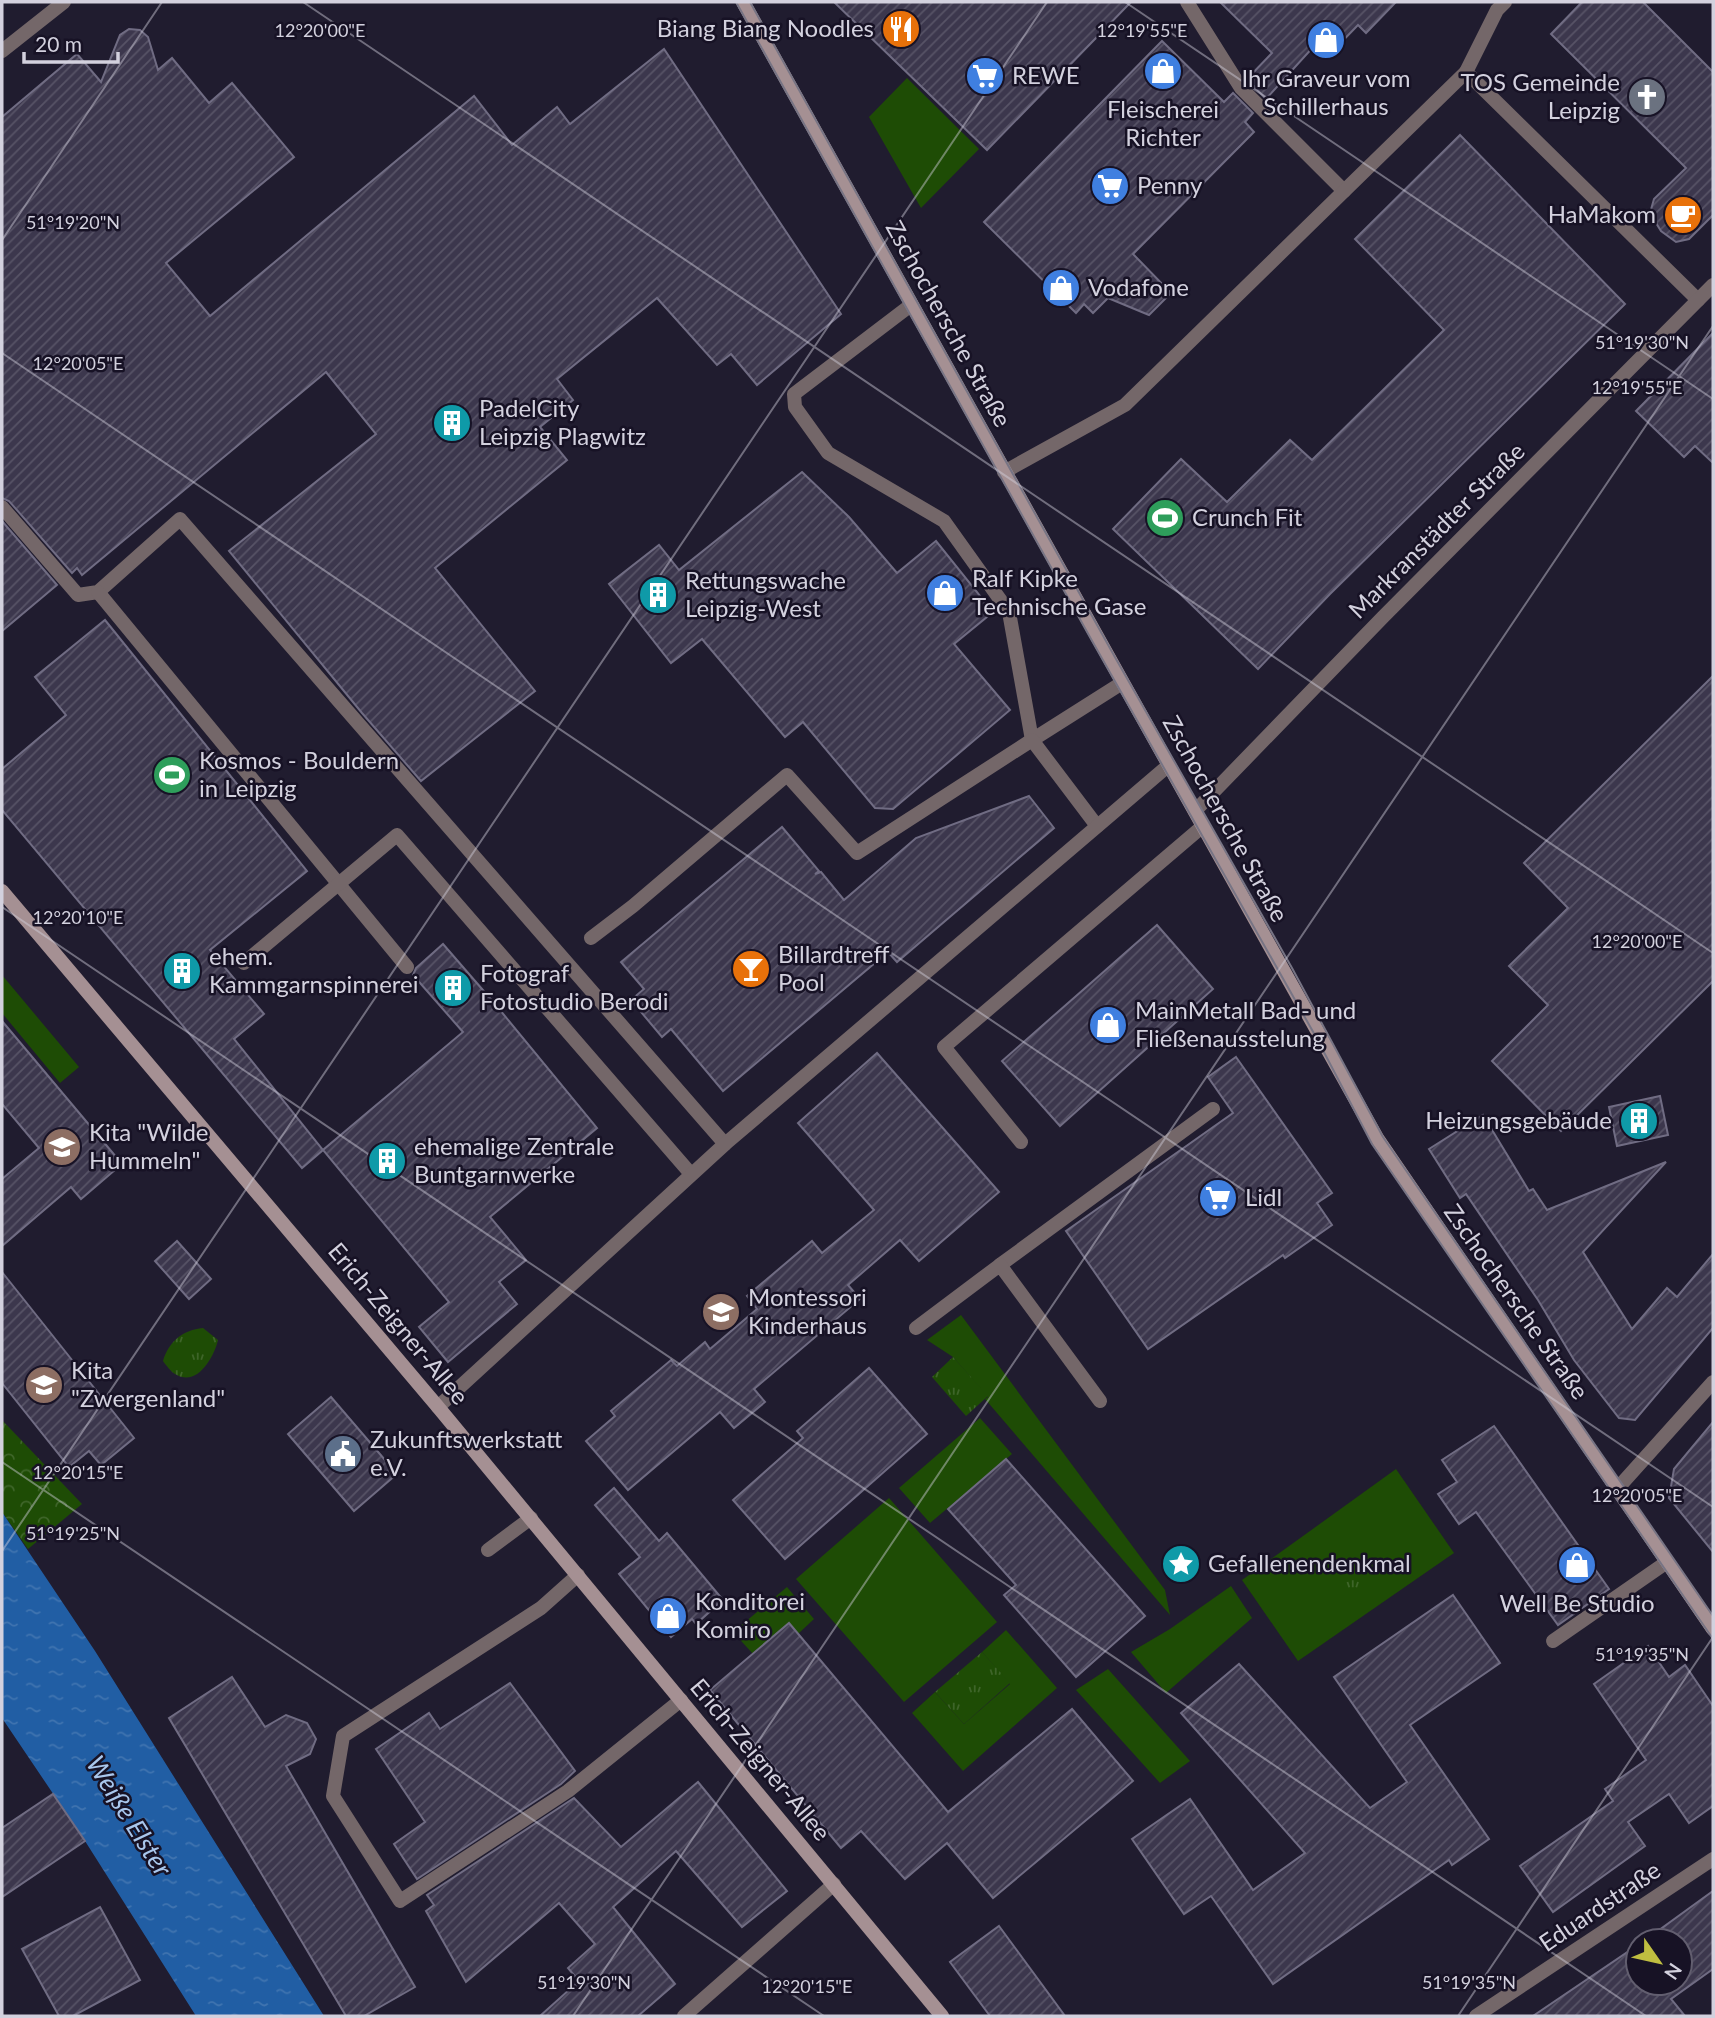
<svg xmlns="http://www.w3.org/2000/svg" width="1715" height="2018" viewBox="0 0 1715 2018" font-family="Lato,sans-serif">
  <defs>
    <pattern id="forest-crowns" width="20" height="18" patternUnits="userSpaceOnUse" patternTransform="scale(1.75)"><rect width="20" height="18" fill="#1e4c05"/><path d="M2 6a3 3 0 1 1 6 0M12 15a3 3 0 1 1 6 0" fill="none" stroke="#3e6529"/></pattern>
    <pattern id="park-tufts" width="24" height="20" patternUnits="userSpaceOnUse" patternTransform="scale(1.75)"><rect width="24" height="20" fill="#1e4c05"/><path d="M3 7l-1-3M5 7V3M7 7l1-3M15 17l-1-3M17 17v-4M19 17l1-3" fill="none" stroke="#3e6529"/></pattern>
    <pattern id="water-ripples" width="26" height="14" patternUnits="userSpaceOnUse" patternTransform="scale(1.75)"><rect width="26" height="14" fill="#215ea4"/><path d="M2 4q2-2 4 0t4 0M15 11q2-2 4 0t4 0" fill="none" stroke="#4074b0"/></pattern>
    <pattern id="building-hatch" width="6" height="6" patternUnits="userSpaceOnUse" patternTransform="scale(1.75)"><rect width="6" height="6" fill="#3c374d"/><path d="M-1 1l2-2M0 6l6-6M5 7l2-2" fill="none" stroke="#575366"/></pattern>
  </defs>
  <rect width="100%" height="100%" fill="#201c2f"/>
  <g fill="#1e4c05">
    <path d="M907,78L979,149L921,208L869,117Z"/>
    <path d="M2,975L79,1067L60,1083L2,1013Z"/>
    <path d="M961,1315L1165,1590L1170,1615L985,1399L988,1397L953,1357L927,1340Z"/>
    <path d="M980,1418L1012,1454L930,1523L899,1488Z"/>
    <path d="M1396,1469L1454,1553L1298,1661L1242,1580Z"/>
    <path d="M889,1498L997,1622L904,1702L796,1579Z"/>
    <path d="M1231,1586L1252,1618L1166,1693L1131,1652L1170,1629Z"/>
    <path d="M787,1587L814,1619L798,1634L789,1623L753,1654L733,1632Z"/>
    <path d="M1006,1630L1057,1688L963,1771L912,1713L935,1692L964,1724L1010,1684L982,1652Z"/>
    <path d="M1108,1669L1190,1761L1160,1783L1076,1690Z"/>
  </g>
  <path fill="url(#forest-crowns)" d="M2,1420L82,1504L28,1549L2,1512Z"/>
  <g fill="url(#park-tufts)">
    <path d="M203,1328L218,1340C214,1357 197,1388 175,1374C171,1372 166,1365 163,1361C169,1341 183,1330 203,1328Z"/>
    <path d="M953,1357L988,1396L966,1416L932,1377Z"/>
    <path d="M1368,1550L1388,1578L1353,1606L1329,1576Z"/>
    <path d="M982,1652L1010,1683L964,1724L935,1692Z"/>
  </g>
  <path fill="url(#water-ripples)" d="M2,1512L95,1651L324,2016H196L85,1841L2,1718Z"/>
  <g fill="url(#building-hatch)" stroke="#706c83" stroke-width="2">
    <path d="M834,2H1131L987,150Z"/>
    <path d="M1220,2H1396L1366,33L1358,25L1327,57L1315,45L1266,99L1247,79L1272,53Z"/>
    <path d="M1582,2H1643L1713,72V215L1689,239L1676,242L1661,231L1650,213L1654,199L1686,168L1551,34Z"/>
    <path d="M129,29L140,30L148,37L158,70L172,58L209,103L232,83L294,157L166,263L210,316L474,96L512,145L557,107L570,124L664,49L841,314L757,385L731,354L717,365L657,298L557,379L573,400L540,427L567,460L435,568L535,691L421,781L362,713L229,551L376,434L326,372L82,575L77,568L72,573L9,501L2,498V117L77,54L101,82L120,35Z"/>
    <path d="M1162,41L1224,102L1233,93L1253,113L1245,122L1254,132L1133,254L1171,293L1149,315L1108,298L1093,313L1084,304L1076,313L984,222Z"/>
    <path d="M1460,135L1625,304L1330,594L1258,669L1113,529L1181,459L1227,502L1290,440L1312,460L1444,330L1355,239Z"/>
    <path d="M1713,333V463L1695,446L1684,457L1636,411Z"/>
    <path d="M802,472L849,517L897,573L936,541L993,612L954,644L1010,710L893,809L875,808L803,722L785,737L702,639L671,663L609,584L659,545L679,570Z"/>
    <path d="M2,521L57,585L2,631Z"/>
    <path d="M105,620L307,871L210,950L264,1014L234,1039L323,1150L302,1168L2,810V769L66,715L35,677Z"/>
    <path d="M1713,676V981L1561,1131L1492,1061L1548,1005L1509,966L1568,908L1524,863Z"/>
    <path d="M1029,796L1054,828L897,962L888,952L723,1091L671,1029L662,1037L631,1000L644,989L621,962L782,827L819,871L815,874L821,872L844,900L916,838Z"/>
    <path d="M1157,925L1213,989L1060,1126L1002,1061Z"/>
    <path d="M443,944L495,1004L597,1128L490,1217L526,1260L499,1282L517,1304L448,1362L419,1327L449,1302L323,1150L463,1032L413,975L416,968Z"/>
    <path d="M2,1021L122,1164L81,1199L71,1187L2,1246V1179L39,1148L2,1104Z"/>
    <path d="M877,1053L999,1192L919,1261L900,1240L848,1285L860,1299L754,1389L765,1402L734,1428L720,1412L628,1490L586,1441L615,1416L611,1411L671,1360L677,1366L705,1342L710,1349L757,1309L747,1296L812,1241L822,1253L874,1210L798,1123Z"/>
    <path d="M1236,1057L1332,1193L1317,1203L1332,1225L1285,1258L1283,1255L1148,1349L1066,1231L1233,1113L1208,1077Z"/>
    <path d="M1660,1096L1668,1135L1617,1146L1609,1107Z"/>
    <path d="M1483,1115L1529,1191L1533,1189L1547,1210L1666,1162L1583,1252L1632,1329L1667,1288L1677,1297L1713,1254V1328L1635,1420L1619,1418L1574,1360L1538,1300L1466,1194L1460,1198L1429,1149Z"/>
    <path d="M177,1241L211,1279L189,1299L155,1261Z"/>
    <path d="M2,1272L134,1438L101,1465L89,1451L69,1467L2,1383Z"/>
    <path d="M869,1368L927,1434L785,1559L733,1500L803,1438L797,1431Z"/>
    <path d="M331,1397L397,1474L354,1511L288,1434Z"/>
    <path d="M1713,1422V1552L1669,1498L1674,1469Z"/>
    <path d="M1494,1426L1609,1589L1558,1625L1476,1512L1459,1524L1438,1494L1457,1482L1442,1460Z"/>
    <path d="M1006,1459L1145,1616L1076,1677L1004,1595L1016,1585L948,1509Z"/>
    <path d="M614,1488L659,1541L667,1533L723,1600L696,1624L692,1619L671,1637L619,1574L640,1557L595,1505Z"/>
    <path d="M1453,1595L1500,1663L1410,1725L1489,1839L1452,1865L1449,1860L1273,1984L1211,1896L1184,1914L1132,1839L1190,1799L1253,1890L1305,1853L1181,1713L1239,1664L1370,1808L1407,1782L1334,1677Z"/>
    <path d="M789,1623L948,1812L1072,1709L1133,1781L993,1898L947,1843L905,1879L861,1831L841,1848L710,1690Z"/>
    <path d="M1648,1646L1669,1677L1685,1665L1713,1706V1806L1689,1823L1669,1794L1628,1822L1645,1846L1553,1912L1520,1866L1613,1801L1605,1789L1646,1760L1594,1684Z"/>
    <path d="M232,1677L265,1727L286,1715L307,1723L316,1739L310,1754L286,1766L415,1987L364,2016H346L169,1718Z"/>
    <path d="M510,1683L575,1771L561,1784L417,1879L394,1844L425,1822L376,1749L429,1713L440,1729Z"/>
    <path d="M698,1782L787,1891L742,1927L676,1851L613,1907L675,1984L638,2016H540L579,1981L568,1968L595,1944L559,1903L466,1982L426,1911L434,1905L427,1895L574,1798L621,1847Z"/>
    <path d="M53,1794L85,1841L2,1897V1828Z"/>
    <path d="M1713,1891V1969L1671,1999L1685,2016H1533L1638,1945V1983H1680V1941H1644Z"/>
    <path d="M100,1907L140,1980L73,2016H59L22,1949Z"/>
    <path d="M999,1926L1065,2016H990L950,1962Z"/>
  </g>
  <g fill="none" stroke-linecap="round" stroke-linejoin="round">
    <g stroke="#746769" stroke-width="14">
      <path d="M1187,2L1241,88L1344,191"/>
      <path d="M1466,72L1497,10L1505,2"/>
      <path d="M911,305L794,394L795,407L828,453L944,521L1009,612L1032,740L1122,683"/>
      <path d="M1004,472L1125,405L1466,72L1698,300"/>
      <path d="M2,507L78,595L98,592L180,519L725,1144"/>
      <path d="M98,592L407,967"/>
      <path d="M591,938L633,906L787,775L857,853L1032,740L1097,826"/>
      <path d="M244,963L397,835L691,1174"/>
      <path d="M1021,1142L944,1047L1203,826"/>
      <path d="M1000,1265L1213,1109"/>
      <path d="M916,1328L1000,1265L1100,1401"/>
      <path d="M438,1407L725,1144L1169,765"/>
      <path d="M488,1550L531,1518"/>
      <path d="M578,1575L541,1608L343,1736L333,1796L400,1901L568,1791L681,1700"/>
      <path d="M1553,1641L1667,1562"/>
      <path d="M684,2016L834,1884"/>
    </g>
    <g stroke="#746769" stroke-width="14">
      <path d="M2,51L64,2"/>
      <path d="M1195,811L1383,617L1713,285"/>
      <path d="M1617,1489L1713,1382"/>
      <path d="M1476,2016L1713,1859"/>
    </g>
    <g stroke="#a59093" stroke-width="14">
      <path d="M743,2L1377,1138L1713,1629"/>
      <path d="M2,891L438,1407L942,2016"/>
    </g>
    <g stroke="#777484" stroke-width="2">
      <path d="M736,2L1091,639L1316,1037L1372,1144L1713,1639"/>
      <path d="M750,2L1116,659L1292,968L1383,1137L1713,1616"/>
    </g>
  </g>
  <path fill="none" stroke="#d3d1de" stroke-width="2" stroke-opacity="0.45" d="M303,2L1713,953M1125,2L1713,399M2,240L162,2M2,353L1713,1507M2,907L1646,2016M2,1462L824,2016M2,1551L1047,2M573,2016L1713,326M1458,2016L1713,1637"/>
  <defs>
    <symbol id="restaurant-disc" viewBox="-11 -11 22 22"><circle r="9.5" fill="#e8710a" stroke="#171225"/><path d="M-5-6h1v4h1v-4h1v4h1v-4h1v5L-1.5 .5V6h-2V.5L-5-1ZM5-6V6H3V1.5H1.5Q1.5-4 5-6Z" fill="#fff"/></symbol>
    <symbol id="shop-disc" viewBox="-11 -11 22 22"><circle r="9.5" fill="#3f7fe0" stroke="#171225"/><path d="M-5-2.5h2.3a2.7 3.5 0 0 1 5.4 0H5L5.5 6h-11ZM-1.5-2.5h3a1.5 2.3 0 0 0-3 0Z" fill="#fff"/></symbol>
    <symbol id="supermarket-disc" viewBox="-11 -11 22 22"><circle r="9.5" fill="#3f7fe0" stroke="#171225"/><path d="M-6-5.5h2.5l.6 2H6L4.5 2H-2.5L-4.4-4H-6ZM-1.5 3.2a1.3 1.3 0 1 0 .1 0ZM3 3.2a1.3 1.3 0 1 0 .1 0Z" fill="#fff"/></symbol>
    <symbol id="church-disc" viewBox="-11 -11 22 22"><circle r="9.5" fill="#6b7280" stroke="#171225"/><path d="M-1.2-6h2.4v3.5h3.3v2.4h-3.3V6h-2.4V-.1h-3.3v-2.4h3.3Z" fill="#fff"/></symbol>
    <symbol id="cafe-disc" viewBox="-11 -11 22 22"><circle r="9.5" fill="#e8710a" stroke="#171225"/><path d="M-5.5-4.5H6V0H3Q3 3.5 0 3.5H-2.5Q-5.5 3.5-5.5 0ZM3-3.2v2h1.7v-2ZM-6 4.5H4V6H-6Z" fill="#fff"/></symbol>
    <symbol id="building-disc" viewBox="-11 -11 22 22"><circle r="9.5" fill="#0f9aa8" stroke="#171225"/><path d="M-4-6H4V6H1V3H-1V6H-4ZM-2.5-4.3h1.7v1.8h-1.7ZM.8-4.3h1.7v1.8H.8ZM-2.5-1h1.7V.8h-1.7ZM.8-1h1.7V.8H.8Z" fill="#fff"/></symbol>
    <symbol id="stadium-disc" viewBox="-11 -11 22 22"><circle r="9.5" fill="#2e9e5b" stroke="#171225"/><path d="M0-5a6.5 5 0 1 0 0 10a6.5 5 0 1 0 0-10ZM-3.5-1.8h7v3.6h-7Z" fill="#fff"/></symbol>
    <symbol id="bar-disc" viewBox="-11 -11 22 22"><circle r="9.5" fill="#e8710a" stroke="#171225"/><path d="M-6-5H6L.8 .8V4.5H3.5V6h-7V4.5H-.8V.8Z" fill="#fff"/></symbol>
    <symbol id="school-disc" viewBox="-11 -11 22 22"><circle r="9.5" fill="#8d6e63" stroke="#171225"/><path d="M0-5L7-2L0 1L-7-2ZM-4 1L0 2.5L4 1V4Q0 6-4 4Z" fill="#fff"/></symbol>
    <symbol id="civic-disc" viewBox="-11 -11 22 22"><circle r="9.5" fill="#5c6f8a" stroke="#171225"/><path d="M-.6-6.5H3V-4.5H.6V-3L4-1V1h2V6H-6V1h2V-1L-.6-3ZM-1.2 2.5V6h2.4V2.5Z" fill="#fff"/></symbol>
    <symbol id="sight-disc" viewBox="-11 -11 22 22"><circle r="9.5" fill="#0f9aa8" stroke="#171225"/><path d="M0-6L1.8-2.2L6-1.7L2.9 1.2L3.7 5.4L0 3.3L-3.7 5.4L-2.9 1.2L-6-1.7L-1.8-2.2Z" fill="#fff"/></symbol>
  </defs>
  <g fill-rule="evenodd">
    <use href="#restaurant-disc" x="879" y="7" width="44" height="44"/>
    <use href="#shop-disc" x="1304" y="18" width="44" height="44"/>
    <use href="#shop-disc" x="1141" y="49" width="44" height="44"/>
    <use href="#supermarket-disc" x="963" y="54" width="44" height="44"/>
    <use href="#church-disc" x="1625" y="75" width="44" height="44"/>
    <use href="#supermarket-disc" x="1088" y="164" width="44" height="44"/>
    <use href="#cafe-disc" x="1661" y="193" width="44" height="44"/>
    <use href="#shop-disc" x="1039" y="266" width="44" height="44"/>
    <use href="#building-disc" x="430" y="401" width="44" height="44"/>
    <use href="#stadium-disc" x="1143" y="496" width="44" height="44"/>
    <use href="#shop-disc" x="923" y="571" width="44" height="44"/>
    <use href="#building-disc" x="636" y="573" width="44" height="44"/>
    <use href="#stadium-disc" x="150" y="753" width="44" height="44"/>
    <use href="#bar-disc" x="729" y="947" width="44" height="44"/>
    <use href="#building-disc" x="160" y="949" width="44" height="44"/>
    <use href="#building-disc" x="431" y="966" width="44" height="44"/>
    <use href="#shop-disc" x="1086" y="1003" width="44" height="44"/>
    <use href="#building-disc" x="1617" y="1099" width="44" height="44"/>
    <use href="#school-disc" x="40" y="1125" width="44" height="44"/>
    <use href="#building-disc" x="365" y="1139" width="44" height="44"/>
    <use href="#supermarket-disc" x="1196" y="1176" width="44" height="44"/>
    <use href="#school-disc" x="699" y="1290" width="44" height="44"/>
    <use href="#school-disc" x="22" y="1363" width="44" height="44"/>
    <use href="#civic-disc" x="321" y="1432" width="44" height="44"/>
    <use href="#sight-disc" x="1159" y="1542" width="44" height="44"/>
    <use href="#shop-disc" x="1555" y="1543" width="44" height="44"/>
    <use href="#shop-disc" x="646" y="1594" width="44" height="44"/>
  </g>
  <g text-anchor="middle" stroke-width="5" stroke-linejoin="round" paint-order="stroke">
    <g font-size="24" fill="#d3d1de" stroke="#171225" text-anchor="start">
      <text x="874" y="37" text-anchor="end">Biang Biang Noodles</text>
      <text x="1012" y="84">REWE</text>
      <text x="1326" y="87" text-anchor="middle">Ihr Graveur vom<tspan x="1326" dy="28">Schillerhaus</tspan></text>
      <text x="1620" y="91" text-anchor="end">TOS Gemeinde<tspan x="1620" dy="28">Leipzig</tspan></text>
      <text x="1163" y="118" text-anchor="middle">Fleischerei<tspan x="1163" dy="28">Richter</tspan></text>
      <text x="1137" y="194">Penny</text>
      <text x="1656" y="223" text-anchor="end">HaMakom</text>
      <text x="1088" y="296">Vodafone</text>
      <text x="479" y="417">PadelCity<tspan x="479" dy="28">Leipzig Plagwitz</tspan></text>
      <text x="1192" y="526">Crunch Fit</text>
      <text x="972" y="587">Ralf Kipke<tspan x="972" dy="28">Technische Gase</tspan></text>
      <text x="685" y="589">Rettungswache<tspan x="685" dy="28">Leipzig-West</tspan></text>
      <text x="199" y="769">Kosmos - Bouldern<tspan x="199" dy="28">in Leipzig</tspan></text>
      <text x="778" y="963">Billardtreff<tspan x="778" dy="28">Pool</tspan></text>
      <text x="209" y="965">ehem.<tspan x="209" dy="28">Kammgarnspinnerei</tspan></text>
      <text x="480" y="982">Fotograf<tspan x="480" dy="28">Fotostudio Berodi</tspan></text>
      <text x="1135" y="1019">MainMetall Bad- und<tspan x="1135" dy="28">Fließenausstelung</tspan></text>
      <text x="1612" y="1129" text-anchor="end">Heizungsgebäude</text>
      <text x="89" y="1141">Kita "Wilde<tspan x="89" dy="28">Hummeln"</tspan></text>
      <text x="414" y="1155">ehemalige Zentrale<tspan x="414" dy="28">Buntgarnwerke</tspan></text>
      <text x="1245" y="1206">Lidl</text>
      <text x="748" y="1306">Montessori<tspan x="748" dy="28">Kinderhaus</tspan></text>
      <text x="71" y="1379">Kita<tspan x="71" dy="28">"Zwergenland"</tspan></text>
      <text x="370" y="1448">Zukunftswerkstatt<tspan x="370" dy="28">e.V.</tspan></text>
      <text x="1208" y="1572">Gefallenendenkmal</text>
      <text x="695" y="1610">Konditorei<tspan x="695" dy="28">Komiro</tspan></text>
      <text x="1577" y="1612" text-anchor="middle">Well Be Studio</text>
    </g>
    <g font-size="24" fill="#d3d1de" stroke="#171225">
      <text transform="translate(948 324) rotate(61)" y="8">Zschochersche Straße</text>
      <text transform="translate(1437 531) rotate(-45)" y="8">Markranstädter Straße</text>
      <text transform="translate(1225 819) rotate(61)" y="8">Zschochersche Straße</text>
      <text transform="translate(1516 1302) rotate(55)" y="8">Zschochersche Straße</text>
      <text transform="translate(398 1324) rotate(50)" y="8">Erich-Zeigner-Allee</text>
      <text transform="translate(760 1760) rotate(50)" y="8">Erich-Zeigner-Allee</text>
      <text transform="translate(1600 1907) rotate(-34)" y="8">Eduardstraße</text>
    </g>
    <g font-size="26" font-style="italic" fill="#a9c7ed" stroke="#171225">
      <text transform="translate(129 1816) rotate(58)" y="9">Weiße Elster</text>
    </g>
  </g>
  <g font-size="18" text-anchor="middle" fill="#d3d1de" stroke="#171225" stroke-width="5" stroke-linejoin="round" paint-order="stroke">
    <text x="320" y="37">12°20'00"E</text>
    <text x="1142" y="37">12°19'55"E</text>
    <text x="73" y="229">51°19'20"N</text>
    <text x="1642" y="349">51°19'30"N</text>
    <text x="78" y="370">12°20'05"E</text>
    <text x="1637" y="394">12°19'55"E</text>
    <text x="78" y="924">12°20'10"E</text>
    <text x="1637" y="948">12°20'00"E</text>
    <text x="78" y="1479">12°20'15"E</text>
    <text x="1637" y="1502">12°20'05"E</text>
    <text x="73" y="1540">51°19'25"N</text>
    <text x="1642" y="1661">51°19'35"N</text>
    <text x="584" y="1989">51°19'30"N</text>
    <text x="1469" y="1989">51°19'35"N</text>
    <text x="807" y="1993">12°20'15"E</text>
  </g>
  <rect width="1715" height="2018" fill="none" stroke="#d3d1de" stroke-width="7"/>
  <g transform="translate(1659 1962) rotate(124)"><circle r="33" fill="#171225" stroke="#625e6f" stroke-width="2"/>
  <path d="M0-5L12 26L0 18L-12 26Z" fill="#c0be40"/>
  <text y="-10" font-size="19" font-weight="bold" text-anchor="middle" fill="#d3d1de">N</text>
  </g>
  <path d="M24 52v10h94v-10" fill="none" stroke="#d3d1de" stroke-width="3.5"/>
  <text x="35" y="52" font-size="21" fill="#d3d1de" stroke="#171225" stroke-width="5" paint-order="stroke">20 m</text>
</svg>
